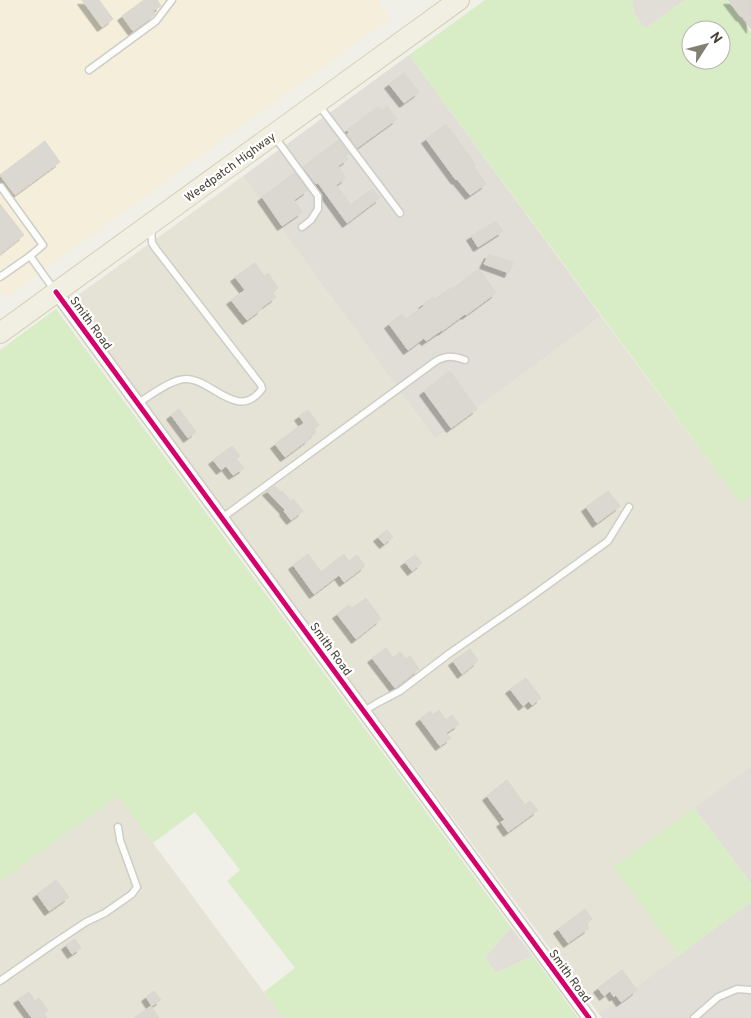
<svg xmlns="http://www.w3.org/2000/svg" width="751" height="1018" viewBox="0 0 751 1018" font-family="Overpass,sans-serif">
  <defs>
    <filter id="shadow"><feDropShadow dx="-4.5" dy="4.5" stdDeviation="0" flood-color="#0004"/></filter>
  </defs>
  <rect width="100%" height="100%" fill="#f0efe8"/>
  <g fill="#e5e3d5">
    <path d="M243,176L435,439L601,316L740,503L751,496V767L614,867L679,955L599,1014L224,511L70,301Z"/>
    <path d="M118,796L283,1018H0V881Z"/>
  </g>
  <path fill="#f4eeda" d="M0,0H377L390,18L5,298L0,291Z"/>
  <g fill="#e0ded6">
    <path d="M632,0H685L645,29L634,13Z"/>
    <path d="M409,55L601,316L435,439L243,176Z"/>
    <path d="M751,767V883L694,808Z"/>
    <path d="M751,902V1018H602L599,1014Z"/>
    <path d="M511,927L533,956L496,973L485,957Z"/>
  </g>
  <g fill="#d8edc6" fill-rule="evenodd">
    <path d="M485,0H632L634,13L645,29L685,0H727L751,32V496L740,503L409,55ZM691,30H721V60H691Z"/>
    <path d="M56,309L511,927L485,957L496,973L533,956L578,1018H283L264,992L295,968L227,881L240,870L195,812L153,843L118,796L0,881V350Z"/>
    <path d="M694,808L751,883V902L679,955L613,867Z"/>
  </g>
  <g fill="#dad8d0" stroke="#d9d7ce" filter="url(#shadow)">
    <path d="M82,0H99L113,19L102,27Z"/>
    <path d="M144,0H157L161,6L153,11L155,14L152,17L133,31L122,16Z"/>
    <path d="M728,0H751V29L742,16L741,17Z"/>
    <path d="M404,73L419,92L404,103L389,84Z"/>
    <path d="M387,106L397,119L357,148L347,134L349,133L347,130L378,107L381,111Z"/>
    <path d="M446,124L476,165L474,167L486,184L470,195L457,179L456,180L426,139Z"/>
    <path d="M339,140L349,154L346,156L348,159L338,166L346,178L336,185L351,205L372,189L380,198L347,223L318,183L316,184L303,167Z"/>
    <path d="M45,141L60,162L15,195L0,175Z"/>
    <path d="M295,173L308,190L294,200L302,212L282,226L262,197Z"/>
    <path d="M0,204L24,235L0,254Z"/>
    <path d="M496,221L503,231L478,247L471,236Z"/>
    <path d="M489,254L513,263L509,273L484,264Z"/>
    <path d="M255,263L264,276L268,273L278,288L273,293L276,297L261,308L262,309L247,320L231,300L245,290L235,277Z"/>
    <path d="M479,269L496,293L466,315L465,314L442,331V330L426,341L424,338L408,350L389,324L402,314L406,319L424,306L423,304L433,297L435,299L453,287L454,288Z"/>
    <path d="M450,371L477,409L451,428L424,391Z"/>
    <path d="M179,409L196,432L188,438L171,415Z"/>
    <path d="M308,410L319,425L314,429L316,432L309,438V439L285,457L275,444L304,423L299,416Z"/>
    <path d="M232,446L240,456L236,458L244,468L233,475L226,466L221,470L213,460Z"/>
    <path d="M275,486L280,492L282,491L291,501L293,499L303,511L291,520L284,511L285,510L267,491Z"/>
    <path d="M608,491L620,506L597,523L586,507Z"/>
    <path d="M387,530L393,537L384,544L378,537Z"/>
    <path d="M308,554L321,572L344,554L349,561L357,555L365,566L344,582L339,575L314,594L293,565Z"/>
    <path d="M415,555L422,563L412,571L405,562Z"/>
    <path d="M366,598L381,619L356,639L337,614L349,605L352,608Z"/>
    <path d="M386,648L393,658L400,652L406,659L410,656L419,669L395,688L372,658Z"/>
    <path d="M470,649L478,661L462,674L453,661Z"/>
    <path d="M526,678L541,698L532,705L529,701L523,706L510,689Z"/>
    <path d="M439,710L446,720L452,715L459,724L446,733L451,738L440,746L420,719L430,711L433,715Z"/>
    <path d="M507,780L525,805L530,801L538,810L508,832L501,822L505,820L487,796Z"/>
    <path d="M56,880L69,897L49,911L37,894Z"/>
    <path d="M585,909L592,919L586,924L589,928L568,943L558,929Z"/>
    <path d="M75,939L81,948L72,954L66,945Z"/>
    <path d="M622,970L637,990L621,1002L616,995L614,997L610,991L604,996L598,988Z"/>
    <path d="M154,991L161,1000L152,1006L146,997Z"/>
    <path d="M29,992L35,1001L39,998L48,1010L44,1014L47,1018H32L18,999Z"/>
    <path d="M151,1006L159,1018H134Z"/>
  </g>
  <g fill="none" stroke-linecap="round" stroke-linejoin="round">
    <defs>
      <g id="service">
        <path d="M89,70L156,21L172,0"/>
        <path d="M318,104L400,213"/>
        <path d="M274,136L318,196V209L311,220L302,227"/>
        <path d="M1,187L43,245L30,256L55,291"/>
        <path d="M0,277L30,256"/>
        <path d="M138,403C150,396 171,379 186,379C212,379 238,422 262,389L261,385L156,249L152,243L151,228"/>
        <path d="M222,518L436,361C446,355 454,356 465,360"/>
        <path d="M364,711L379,702L400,691L450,653L528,599L608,541L629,507"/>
        <path d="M0,981L53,944L86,922L105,913L132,894L137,887L120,840L118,827"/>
        <path d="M694,1018L718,997L737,989L751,990"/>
      </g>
      <path id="minor" d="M56,292L589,1018"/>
      <path id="primary" d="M0,333L459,0"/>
    </defs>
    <use href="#service" stroke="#cecdc6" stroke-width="9"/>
    <use href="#minor" stroke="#cecdc6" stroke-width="15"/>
    <use href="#primary" stroke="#d4d0b4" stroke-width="22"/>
    <use href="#service" stroke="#fdfdfc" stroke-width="6"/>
    <use href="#minor" stroke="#fdfdfc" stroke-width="12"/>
    <use href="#primary" stroke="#f1efe2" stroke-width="20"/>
    <defs>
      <path id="cycleway" d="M56,292L589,1018"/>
    </defs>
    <use href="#cycleway" stroke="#fff" stroke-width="8"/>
    <use href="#cycleway" stroke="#d6006c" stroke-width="5"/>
  </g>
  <g text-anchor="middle" stroke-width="4.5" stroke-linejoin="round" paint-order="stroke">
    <g font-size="12" fill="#474234" stroke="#fff">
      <text transform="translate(230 167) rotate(-36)" y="4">Weedpatch Highway</text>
      <text transform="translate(91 323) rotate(54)" y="4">Smith Road</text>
      <text transform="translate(331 649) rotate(54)" y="4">Smith Road</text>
      <text transform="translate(570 976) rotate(54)" y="4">Smith Road</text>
    </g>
  </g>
  <g transform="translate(706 45) rotate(54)"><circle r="24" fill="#ffffff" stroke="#b5b3ae"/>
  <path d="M0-4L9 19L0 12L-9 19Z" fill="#827f73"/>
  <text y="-8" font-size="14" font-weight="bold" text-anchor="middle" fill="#474234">N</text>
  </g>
</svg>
